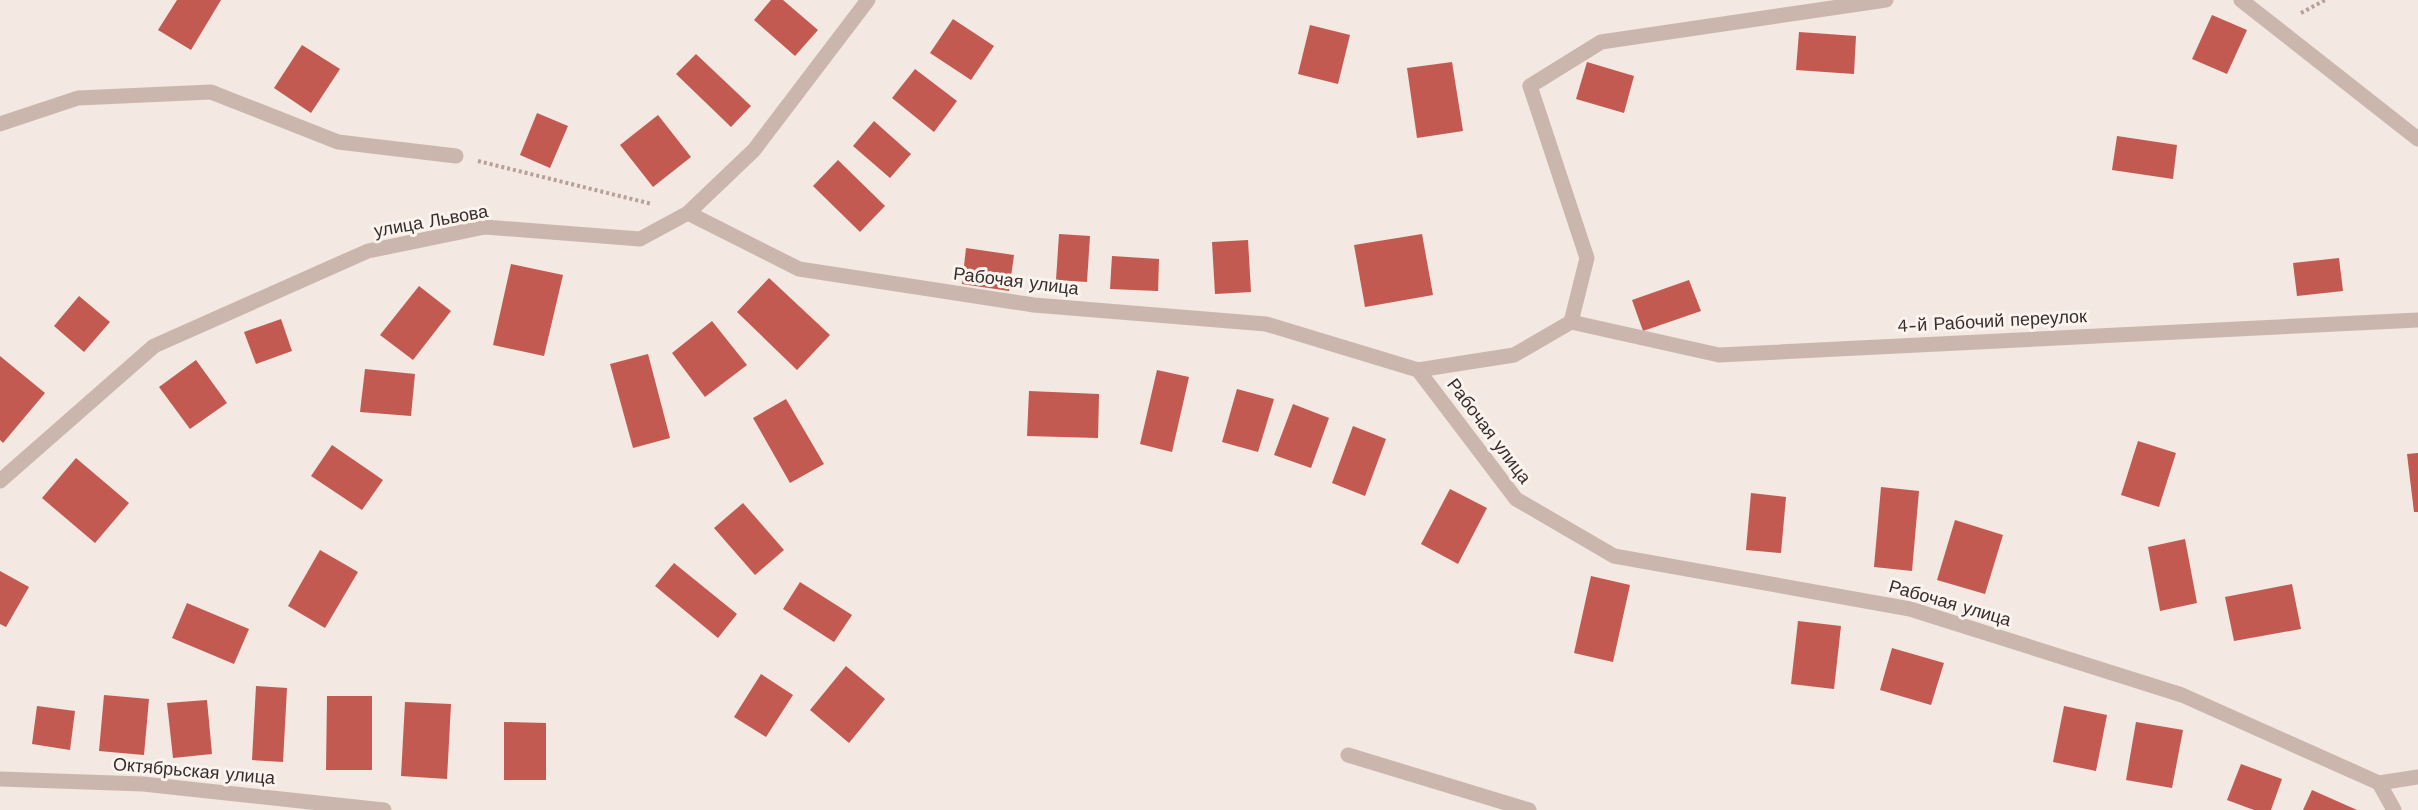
<svg xmlns="http://www.w3.org/2000/svg" width="2418" height="810" viewBox="0 0 2418 810" font-family="'Work Sans',sans-serif">
  <rect width="100%" height="100%" fill="#f3e8e2"/>
  <g fill="#c25a51">
    <path d="M177,0H221L191,50L158,30Z"/>
    <path d="M771,0H783L818,30L795,56L754,20Z"/>
    <path d="M2212,15L2247,30L2227,74L2192,59Z"/>
    <path d="M953,19L994,46L971,80L930,53Z"/>
    <path d="M1310,25L1350,35L1338,84L1298,74Z"/>
    <path d="M1799,32L1856,36L1854,74L1796,70Z"/>
    <path d="M302,45L340,69L311,113L274,88Z"/>
    <path d="M696,54L751,106L731,127L676,74Z"/>
    <path d="M1452,62L1463,131L1417,138L1407,68Z"/>
    <path d="M1587,62L1634,76L1624,113L1576,99Z"/>
    <path d="M915,69L957,101L934,132L892,98Z"/>
    <path d="M537,113L568,126L550,168L520,155Z"/>
    <path d="M658,115L691,157L653,187L620,145Z"/>
    <path d="M874,121L911,154L890,178L853,146Z"/>
    <path d="M2117,136L2177,145L2173,179L2112,170Z"/>
    <path d="M838,160L885,206L860,232L813,186Z"/>
    <path d="M1059,234L1090,236L1087,282L1056,280Z"/>
    <path d="M1422,234L1433,295L1365,307L1354,245Z"/>
    <path d="M1248,240L1251,292L1215,294L1212,242Z"/>
    <path d="M966,248L1014,255L1009,291L962,284Z"/>
    <path d="M1112,256L1159,259L1158,291L1110,289Z"/>
    <path d="M2339,258L2343,291L2297,296L2293,263Z"/>
    <path d="M511,264L563,275L544,356L493,345Z"/>
    <path d="M769,278L830,335L797,370L737,312Z"/>
    <path d="M1689,280L1701,311L1643,331L1632,300Z"/>
    <path d="M419,286L451,311L413,360L380,335Z"/>
    <path d="M79,296L110,322L84,352L54,326Z"/>
    <path d="M281,319L292,351L256,364L244,332Z"/>
    <path d="M712,321L747,365L705,397L672,353Z"/>
    <path d="M648,354L670,438L633,448L610,364Z"/>
    <path d="M0,356L45,393L3,443L0,440Z"/>
    <path d="M196,360L227,403L190,429L159,387Z"/>
    <path d="M365,369L415,374L411,416L360,412Z"/>
    <path d="M1157,370L1189,377L1172,452L1140,444Z"/>
    <path d="M1237,389L1274,399L1258,452L1222,442Z"/>
    <path d="M1029,391L1099,394L1098,438L1027,436Z"/>
    <path d="M786,399L824,464L790,483L753,418Z"/>
    <path d="M1293,404L1329,418L1311,468L1274,455Z"/>
    <path d="M1353,426L1386,439L1365,496L1332,483Z"/>
    <path d="M2138,441L2176,453L2159,507L2121,495Z"/>
    <path d="M332,445L383,480L362,510L311,476Z"/>
    <path d="M2418,453V512H2414L2407,454Z"/>
    <path d="M76,458L129,503L95,543L42,498Z"/>
    <path d="M1881,487L1919,491L1912,571L1874,567Z"/>
    <path d="M1450,489L1487,508L1458,564L1421,544Z"/>
    <path d="M1751,493L1786,497L1781,553L1746,550Z"/>
    <path d="M743,503L784,550L755,575L714,528Z"/>
    <path d="M1955,520L2003,535L1985,594L1937,580Z"/>
    <path d="M2185,539L2197,603L2160,611L2148,547Z"/>
    <path d="M320,550L358,572L325,628L288,606Z"/>
    <path d="M674,563L737,614L718,638L655,586Z"/>
    <path d="M0,571L29,587L6,627L0,624Z"/>
    <path d="M1591,576L1630,585L1613,662L1574,653Z"/>
    <path d="M800,582L852,615L834,642L783,609Z"/>
    <path d="M2292,584L2301,629L2234,641L2225,597Z"/>
    <path d="M187,603L249,629L234,664L172,638Z"/>
    <path d="M1798,621L1841,626L1834,689L1791,684Z"/>
    <path d="M1892,648L1944,663L1931,705L1880,690Z"/>
    <path d="M846,666L885,699L849,743L810,710Z"/>
    <path d="M761,674L793,695L766,737L734,717Z"/>
    <path d="M256,686L287,688L283,762L252,760Z"/>
    <path d="M104,695L149,699L144,755L99,751Z"/>
    <path d="M327,696H372V770H326Z"/>
    <path d="M207,700L212,754L173,758L167,703Z"/>
    <path d="M405,702L451,704L447,779L401,776Z"/>
    <path d="M37,706L75,711L70,750L32,744Z"/>
    <path d="M2064,706L2107,715L2096,771L2053,762Z"/>
    <path d="M504,722L546,723V780H504Z"/>
    <path d="M2136,722L2183,730L2172,788L2126,780Z"/>
    <path d="M2241,764L2282,779L2271,810H2254L2227,800Z"/>
    <path d="M2312,790L2357,810H2303Z"/>
  </g>
  <g fill="none" stroke-linecap="round" stroke-linejoin="round">
    <g stroke="#b7a097" stroke-width="4" stroke-dasharray="3 3" stroke-linecap="butt">
      <path d="M2301,13L2325,0"/>
      <path d="M478,161L652,204"/>
    </g>
    <g stroke="#cbb6ad" stroke-width="15">
      <path d="M2241,0L2418,139"/>
      <path d="M1571,322L1719,355L2418,320"/>
      <path d="M1571,322L1587,258L1530,86L1601,42L1886,0"/>
      <path d="M1418,370L1514,355L1571,322"/>
      <path d="M2379,783L2394,810"/>
    </g>
    <g stroke="#cbb6ad" stroke-width="15">
      <path d="M0,124L78,98L211,92L338,142L456,156"/>
      <path d="M688,213L799,269L1034,305L1266,324L1418,370L1516,499L1614,556L1910,609L2182,695L2379,783L2418,777"/>
      <path d="M0,481L154,346L368,251L485,227L640,239L688,213L754,150L868,0"/>
      <path d="M1348,755L1529,810"/>
      <path d="M0,779L143,784L384,810"/>
    </g>
  </g>
  <g text-anchor="middle" stroke-width="6" stroke-linejoin="round" paint-order="stroke">
    <g font-size="18" fill="#3a2e2c" stroke="#faf3ee">
      <text transform="translate(431 221) rotate(-10)" y="6">улица Львова</text>
      <text transform="translate(1016 281) rotate(7)" y="6">Рабочая улица</text>
      <text transform="translate(1992 321) rotate(-3)" y="6">4-й Рабочий переулок</text>
      <text transform="translate(1489 431) rotate(53)" y="6">Рабочая улица</text>
      <text transform="translate(1950 603) rotate(16)" y="6">Рабочая улица</text>
      <text transform="translate(194 771) rotate(5)" y="6">Октябрьская улица</text>
    </g>
  </g>
</svg>
